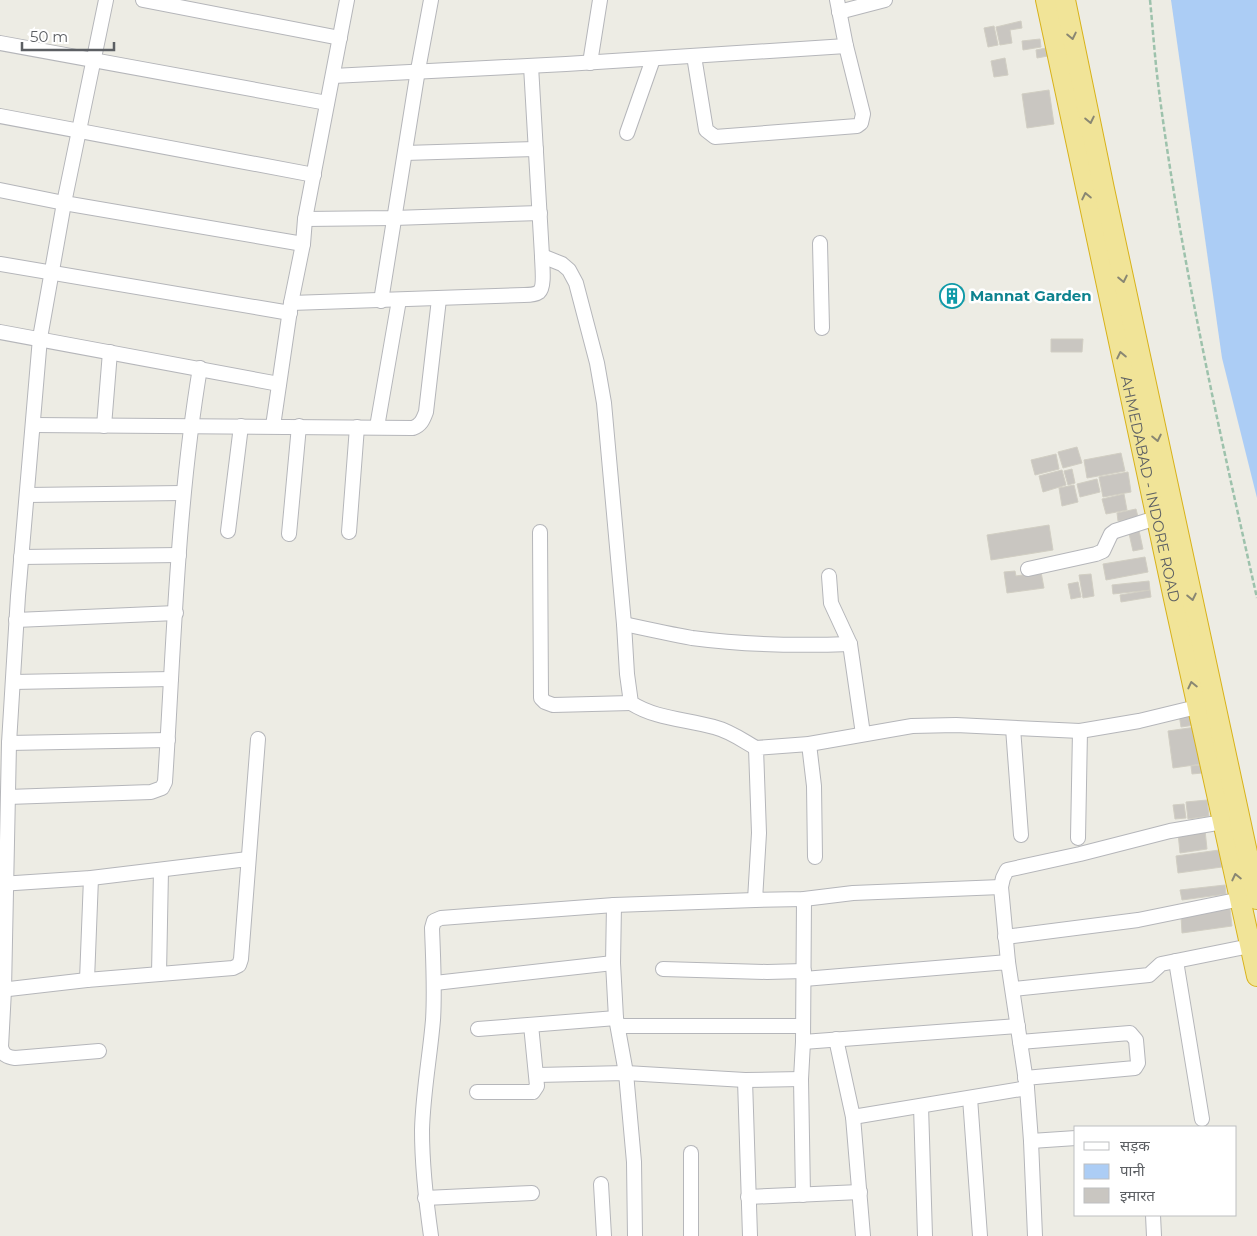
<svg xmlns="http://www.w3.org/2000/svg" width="1257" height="1236" viewBox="0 0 1257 1236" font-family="Montserrat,'Noto Sans Devanagari',sans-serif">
  <rect width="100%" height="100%" fill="#edece4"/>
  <path fill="#accdf5" d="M1171,0H1257V498L1222,358Z"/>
  <g fill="#c9c6c1" stroke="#d1cec3">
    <path d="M1021,21L1022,28L1010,30L1012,43L1000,45L996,27Z"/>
    <path d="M994,26L998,45L988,47L984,28Z"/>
    <path d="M1040,39L1041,47L1023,50L1022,41Z"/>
    <path d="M1046,48L1048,56L1037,58L1036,50Z"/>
    <path d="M1005,58L1008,75L994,77L991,61Z"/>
    <path d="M1049,90L1054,124L1027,128L1022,94Z"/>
    <path d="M962,287L965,301L941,305L939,291Z"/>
    <path d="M1051,339H1083L1082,352H1051Z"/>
    <path d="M1077,447L1082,463L1063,468L1058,452Z"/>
    <path d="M1121,453L1125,471L1087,478L1084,460Z"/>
    <path d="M1056,454L1059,469L1035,475L1031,460Z"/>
    <path d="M1072,469L1075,483L1068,485L1064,471Z"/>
    <path d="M1062,470L1066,485L1043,492L1039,476Z"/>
    <path d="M1128,472L1131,492L1103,497L1099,477Z"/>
    <path d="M1097,479L1100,492L1080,497L1077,484Z"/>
    <path d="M1074,485L1078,502L1062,506L1059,488Z"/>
    <path d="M1124,494L1127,510L1106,514L1102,499Z"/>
    <path d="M1136,509L1138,517L1118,521L1117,513Z"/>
    <path d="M1049,525L1053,550L991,560L987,535Z"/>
    <path d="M1138,526L1143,549L1133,551L1128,529Z"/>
    <path d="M1145,557L1148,572L1106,580L1103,564Z"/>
    <path d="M1015,571L1016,576L1041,572L1044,588L1007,593L1004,572Z"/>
    <path d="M1091,574L1094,596L1083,598L1079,575Z"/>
    <path d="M1149,581L1150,590L1113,594L1112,585Z"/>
    <path d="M1078,582L1081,597L1071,599L1068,584Z"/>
    <path d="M1150,590L1151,597L1121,602L1120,595Z"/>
    <path d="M1194,712L1195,725L1181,727L1179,714Z"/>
    <path d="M1196,727L1201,764L1173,768L1168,731Z"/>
    <path d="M1201,765L1202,773L1192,774L1191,766Z"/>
    <path d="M1207,800L1209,816L1188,819L1186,802Z"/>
    <path d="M1184,804L1186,818L1175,819L1173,805Z"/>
    <path d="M1205,830L1207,849L1180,853L1178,833Z"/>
    <path d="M1219,850L1222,867L1178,873L1176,856Z"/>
    <path d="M1225,885L1226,894L1182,900L1180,890Z"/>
    <path d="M1230,909L1232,926L1182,933L1181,916Z"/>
  </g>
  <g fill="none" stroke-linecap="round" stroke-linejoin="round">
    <defs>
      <g id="minor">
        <path d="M143,0L340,38"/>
        <path d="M839,12L885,0"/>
        <path d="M0,43L327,103"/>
        <path d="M694,56L706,130L715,137L857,126L861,123L863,114L846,46L837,0"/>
        <path d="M590,63L600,0"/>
        <path d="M333,76L566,64L846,46"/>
        <path d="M0,116L314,175"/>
        <path d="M627,133L653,59"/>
        <path d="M405,153L536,149"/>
        <path d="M0,190L64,203L303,244"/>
        <path d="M305,219L394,218L540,213"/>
        <path d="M820,243L822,328"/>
        <path d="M542,256L562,264L569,270L576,283L597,363L604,403L624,624L627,674L631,703C656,719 686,719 714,727C730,731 742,740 756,748"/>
        <path d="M0,264L290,313"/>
        <path d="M381,301L418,70L431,0"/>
        <path d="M291,303L524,295C528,295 535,295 539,292C545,287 542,264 542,256L531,66"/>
        <path d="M0,332L279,384"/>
        <path d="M33,425L413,428C421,425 423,420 426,412L439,299"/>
        <path d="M104,426L110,352"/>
        <path d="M273,426L291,303L303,244L305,219L347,0"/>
        <path d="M377,427L399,300"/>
        <path d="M27,495L183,493"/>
        <path d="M228,531L241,426"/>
        <path d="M349,532L357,427"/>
        <path d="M540,532L541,698L545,702L553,705L631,703"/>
        <path d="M289,534L299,426"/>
        <path d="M21,557L179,555"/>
        <path d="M1028,569L1096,554L1103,551L1111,534L1115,531L1156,518"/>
        <path d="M829,576L831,603L850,644L863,734"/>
        <path d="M16,620L176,613"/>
        <path d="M624,624C647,629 670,634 692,638C745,645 797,646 850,644"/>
        <path d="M13,682L171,679"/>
        <path d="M1013,728L1021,835"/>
        <path d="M9,743L168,740"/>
        <path d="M809,744L814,786L815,857"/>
        <path d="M8,797L151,792L162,788L165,782C174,644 177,505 200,368"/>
        <path d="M1078,838L1080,731"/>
        <path d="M0,884L91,878L248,859"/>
        <path d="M1001,887L853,893L804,899L755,900L759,833L756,748L809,744L912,726L956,725L1080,731L1139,721L1205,705"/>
        <path d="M804,899L803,1042L1018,1026"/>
        <path d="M614,905L613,963L616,1018L626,1073L634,1162L635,1236"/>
        <path d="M1005,937L1138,920L1241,899"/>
        <path d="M1176,961L1202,1119"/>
        <path d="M1008,962L1001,887L1003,878L1007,870L1080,854L1170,831L1223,822"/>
        <path d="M663,969L767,972L804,971"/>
        <path d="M159,974L161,870"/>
        <path d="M804,979L1008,962L1027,1088L1031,1141L1035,1236"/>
        <path d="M87,980L91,878"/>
        <path d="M435,983L613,963"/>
        <path d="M1013,989L1149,975L1161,964L1250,946"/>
        <path d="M0,990L87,980L233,968L239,965L241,959L258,739"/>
        <path d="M618,1026H803"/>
        <path d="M478,1029L616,1018"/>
        <path d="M836,1039L853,1117L1027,1088"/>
        <path d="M803,1042L801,1079L803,1195"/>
        <path d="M1020,1042L1130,1033L1136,1040L1138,1063L1135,1068L1025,1078"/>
        <path d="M99,1051L15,1058C7,1057 3,1055 1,1047L4,990L9,743L18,596L40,338L64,203L106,0"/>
        <path d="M537,1075L626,1073L745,1080L801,1079"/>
        <path d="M745,1080L750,1236"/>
        <path d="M477,1092H533L537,1086L531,1025"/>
        <path d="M970,1098L980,1236"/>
        <path d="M921,1106L925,1236"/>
        <path d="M853,1117L863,1236"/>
        <path d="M1031,1141L1076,1138"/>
        <path d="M601,1184L604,1236"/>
        <path d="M748,1197L860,1192"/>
        <path d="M425,1198L532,1193"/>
        <path d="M1153,1215L1154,1236"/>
        <path d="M431,1236C426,1201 422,1166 422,1130C423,1092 430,1056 433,1020C435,989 433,958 432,928L434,921L441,918L614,905L755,900"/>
        <path d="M691,1236V1153"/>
      </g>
      <g id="highway">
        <path id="s1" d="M1046,0C1114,326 1185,651 1257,976"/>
        <path d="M1065,0L1104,189L1257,899"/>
      </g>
    </defs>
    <use href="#minor" stroke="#b5b6ba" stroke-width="16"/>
    <use href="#highway" stroke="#d8b21a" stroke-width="22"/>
    <path stroke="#9dc2ac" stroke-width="2.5" stroke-dasharray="5 2.5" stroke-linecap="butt" d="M1150,0C1153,30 1155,61 1159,91C1181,261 1219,430 1257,598"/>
    <use href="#minor" stroke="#fff" stroke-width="14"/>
    <use href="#highway" stroke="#f1e498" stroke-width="20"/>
  </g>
  <defs><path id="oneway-chevron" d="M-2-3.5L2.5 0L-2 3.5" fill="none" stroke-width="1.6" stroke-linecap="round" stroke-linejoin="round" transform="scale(1.25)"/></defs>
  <g stroke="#898773">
    <use href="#oneway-chevron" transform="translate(1072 36) rotate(78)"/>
    <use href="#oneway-chevron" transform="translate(1090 120) rotate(78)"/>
    <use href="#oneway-chevron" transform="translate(1086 196) rotate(-102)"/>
    <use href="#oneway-chevron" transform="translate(1123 279) rotate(78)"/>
    <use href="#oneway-chevron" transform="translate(1121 355) rotate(-102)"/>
    <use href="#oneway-chevron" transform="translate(1157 438) rotate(78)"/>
    <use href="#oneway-chevron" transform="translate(1192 597) rotate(78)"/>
    <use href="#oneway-chevron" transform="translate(1192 685) rotate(-103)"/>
    <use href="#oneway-chevron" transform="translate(1236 877) rotate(-103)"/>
  </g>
  <defs>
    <symbol id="building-ring" viewBox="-11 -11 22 22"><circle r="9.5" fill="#fff" stroke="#0f9aa8" stroke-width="1.5"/><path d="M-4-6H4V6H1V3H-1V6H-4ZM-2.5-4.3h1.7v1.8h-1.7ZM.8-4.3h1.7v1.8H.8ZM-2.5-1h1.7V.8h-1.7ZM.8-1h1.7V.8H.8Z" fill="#0f9aa8"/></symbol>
  </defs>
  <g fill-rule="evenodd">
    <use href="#building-ring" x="938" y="282" width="28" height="28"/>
  </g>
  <g text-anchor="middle" stroke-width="5" stroke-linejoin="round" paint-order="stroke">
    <g font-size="15" font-weight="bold" fill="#0d838f" stroke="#fff" text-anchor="start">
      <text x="970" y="301">Mannat Garden</text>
    </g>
    <g font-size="15" fill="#5c5f63" stroke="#fff">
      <text dy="5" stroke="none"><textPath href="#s1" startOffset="500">AHMEDABAD - INDORE ROAD</textPath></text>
    </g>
  </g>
  <rect x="1074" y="1126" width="162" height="90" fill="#ffffff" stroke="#bebfc1"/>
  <rect x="1084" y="1142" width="25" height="8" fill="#ffffff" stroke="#bebfc1"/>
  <text x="1120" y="1151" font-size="15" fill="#5c5f63">सड़क</text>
  <rect x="1084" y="1164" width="25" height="15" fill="#accdf5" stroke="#bebfc1"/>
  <text x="1120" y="1176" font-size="15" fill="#5c5f63">पानी</text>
  <rect x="1084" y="1188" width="25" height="15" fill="#c9c6c1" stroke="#bebfc1"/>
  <text x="1120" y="1201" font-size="15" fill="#5c5f63">इमारत</text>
  <path d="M22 42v8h92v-8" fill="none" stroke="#5c5f63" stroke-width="2.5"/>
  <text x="30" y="42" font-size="15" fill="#5c5f63" stroke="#ffffff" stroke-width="4" paint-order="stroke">50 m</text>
</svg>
